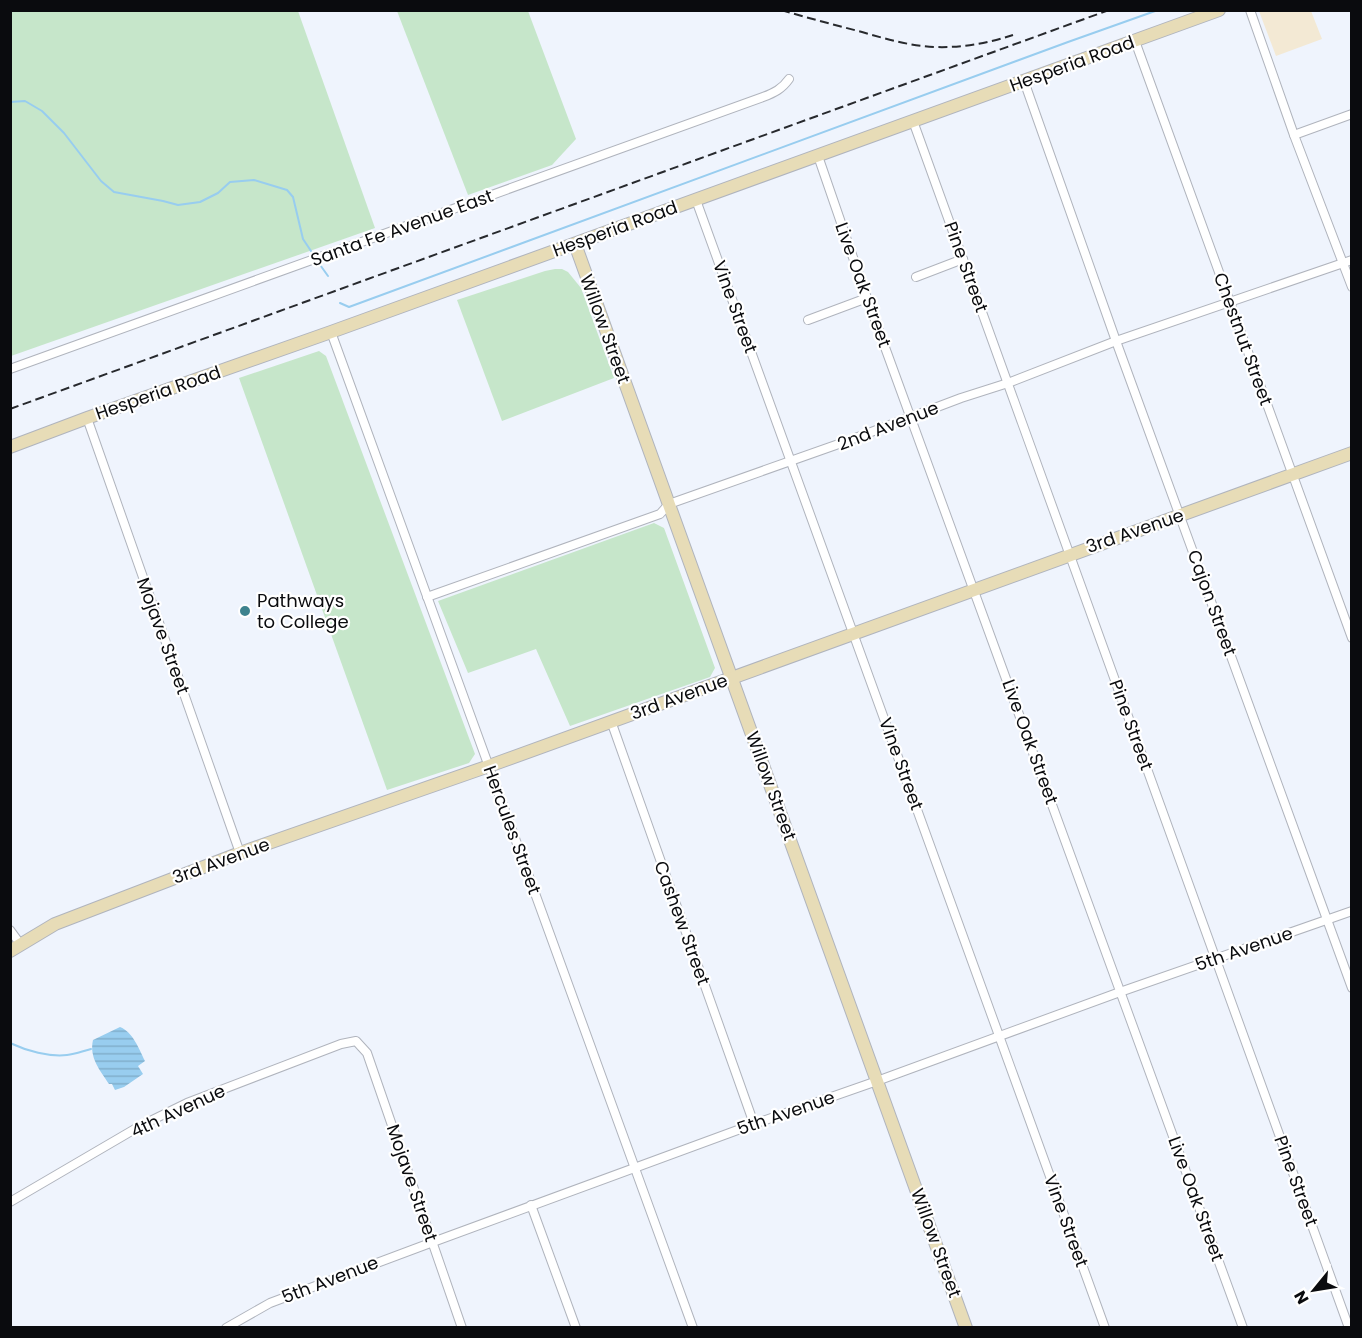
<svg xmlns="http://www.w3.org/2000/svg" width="1362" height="1338" viewBox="0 0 1362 1338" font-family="Poppins,sans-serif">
  <defs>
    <pattern id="water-rules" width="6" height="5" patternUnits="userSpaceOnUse" patternTransform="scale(1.5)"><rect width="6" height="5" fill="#98cdef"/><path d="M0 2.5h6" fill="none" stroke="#82afcc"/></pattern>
  </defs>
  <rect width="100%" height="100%" fill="#eff4fd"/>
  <path fill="#f3e9d4" d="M1259,11H1311L1322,39L1276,56Z"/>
  <g fill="#c6e6ca">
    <path d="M10,11H298L375,228L11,356Z"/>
    <path d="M397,11H528L576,139L552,165L468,195Z"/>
    <path d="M555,269H562L568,272L581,288L614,378L502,421L457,300L545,271Z"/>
    <path d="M319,351L326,356L475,754L469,763L387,790L239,378Z"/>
    <path d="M654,523L664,528L715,668L710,677L570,726L536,649L468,673L438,601Z"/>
  </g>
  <path fill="url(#water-rules)" d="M120,1027C133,1032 139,1049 145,1061L138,1066L143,1074L124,1087L115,1090L112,1084H109C100,1070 89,1058 93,1040Z"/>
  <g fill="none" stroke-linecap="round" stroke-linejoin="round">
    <g stroke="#98cdef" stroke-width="2">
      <path d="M10,102L25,101L42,111L64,133L101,181L114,192L163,201L178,205L200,202L218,193L230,182L254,180L287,190L293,197L303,239L315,257"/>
      <path d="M318,262L328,276"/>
      <path d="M340,303L349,307L1068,42L1158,10"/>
      <path d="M10,1043C27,1051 49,1057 67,1055C75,1054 83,1051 91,1049"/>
    </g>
    <defs>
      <g id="street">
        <path d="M1250,10L1294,135L1352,287"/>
        <path d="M1135,41L1352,638"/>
        <path d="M1024,81L1116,341L1352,988"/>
        <path d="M913,121L1349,1328"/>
        <path d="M1294,135L1352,114"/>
        <path d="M818,156L867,298L1243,1328"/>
        <path d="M696,200L1105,1328"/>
        <path d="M916,277L963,259"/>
        <path d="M808,320L867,298"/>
        <path d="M331,332L693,1328"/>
        <path d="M10,369L763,97C774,93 782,89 789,79"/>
        <path d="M87,418L240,853"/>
        <path d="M427,597L660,514L669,504L850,440L961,398L1008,383L1116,341L1352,260"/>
        <path d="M611,721L754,1124"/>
        <path d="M10,930L21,945"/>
        <path d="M10,1202L140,1126L187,1103L341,1044L356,1041L367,1053L462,1328"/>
        <path d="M531,1205L576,1328"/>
        <path d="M226,1328L270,1303L433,1242L754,1124L877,1081L1120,992L1352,911"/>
      </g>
      <g id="secondary">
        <path d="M575,244L966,1328"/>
        <path d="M10,447L87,418L331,332L1219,10"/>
        <path d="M10,951L55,924L240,853L489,766L1352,453"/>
      </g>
    </defs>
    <use href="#street" stroke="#b0b4bd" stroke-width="10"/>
    <use href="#secondary" stroke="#b0b4bd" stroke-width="14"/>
    <use href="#street" stroke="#fff" stroke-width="8"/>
    <use href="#secondary" stroke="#e7dcb7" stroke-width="12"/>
    <g stroke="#27292d" stroke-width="2" stroke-dasharray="9 4.5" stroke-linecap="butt">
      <path d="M781,10C808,18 835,25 862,32C886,39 910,46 935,47C962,48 988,43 1013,35"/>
      <path d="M10,409L1109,10"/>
    </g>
  </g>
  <circle fill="#3d828e" stroke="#fff" stroke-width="2" cx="245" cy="611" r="6"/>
  <g text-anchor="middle" stroke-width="4.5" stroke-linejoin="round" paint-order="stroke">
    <g font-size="18" fill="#0a0b0e" stroke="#fff">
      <text transform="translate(1072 64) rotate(-20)" y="6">Hesperia Road</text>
      <text transform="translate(402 228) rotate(-20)" y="6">Santa Fe Avenue East</text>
      <text transform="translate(615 229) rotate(-20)" y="6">Hesperia Road</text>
      <text transform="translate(966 267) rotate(70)" y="6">Pine Street</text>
      <text transform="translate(863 285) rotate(70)" y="6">Live Oak Street</text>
      <text transform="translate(735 307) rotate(70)" y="6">Vine Street</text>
      <text transform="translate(605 329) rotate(70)" y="6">Willow Street</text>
      <text transform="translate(1243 339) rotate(70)" y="6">Chestnut Street</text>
      <text transform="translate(158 393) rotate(-19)" y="6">Hesperia Road</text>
      <text transform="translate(888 426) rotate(-21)" y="6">2nd Avenue</text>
      <text transform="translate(1135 531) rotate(-19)" y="6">3rd Avenue</text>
      <text transform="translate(1212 603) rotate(70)" y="6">Cajon Street</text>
      <text transform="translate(163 636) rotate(70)" y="6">Mojave Street</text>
      <text transform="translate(679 697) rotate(-20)" y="6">3rd Avenue</text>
      <text transform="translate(1131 725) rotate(70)" y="6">Pine Street</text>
      <text transform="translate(1030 742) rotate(70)" y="6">Live Oak Street</text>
      <text transform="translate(901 764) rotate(70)" y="6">Vine Street</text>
      <text transform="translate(771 786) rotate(70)" y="6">Willow Street</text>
      <text transform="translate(512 830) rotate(70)" y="6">Hercules Street</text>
      <text transform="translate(221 861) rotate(-20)" y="6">3rd Avenue</text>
      <text transform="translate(682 923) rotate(70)" y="6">Cashew Street</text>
      <text transform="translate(1244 949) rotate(-19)" y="6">5th Avenue</text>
      <text transform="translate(178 1111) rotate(-25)" y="6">4th Avenue</text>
      <text transform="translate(786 1113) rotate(-19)" y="6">5th Avenue</text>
      <text transform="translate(1296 1181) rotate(70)" y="6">Pine Street</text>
      <text transform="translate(412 1183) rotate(71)" y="6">Mojave Street</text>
      <text transform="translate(1196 1199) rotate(70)" y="6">Live Oak Street</text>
      <text transform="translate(1066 1221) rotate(70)" y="6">Vine Street</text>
      <text transform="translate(936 1243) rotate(70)" y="6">Willow Street</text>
      <text transform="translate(330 1280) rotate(-21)" y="6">5th Avenue</text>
    </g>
    <g font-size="18" fill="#0a0b0e" stroke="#fff" text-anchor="start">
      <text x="257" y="607">Pathways<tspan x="257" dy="21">to College</tspan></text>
    </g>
  </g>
  <rect width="1362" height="1338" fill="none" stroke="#0a0b0e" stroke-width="24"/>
  <g transform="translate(1314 1290) rotate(240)" stroke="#ffffff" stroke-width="4.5" paint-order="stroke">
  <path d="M0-4.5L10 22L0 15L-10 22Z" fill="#0a0b0e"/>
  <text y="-9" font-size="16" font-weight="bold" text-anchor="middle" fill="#0a0b0e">N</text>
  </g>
</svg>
